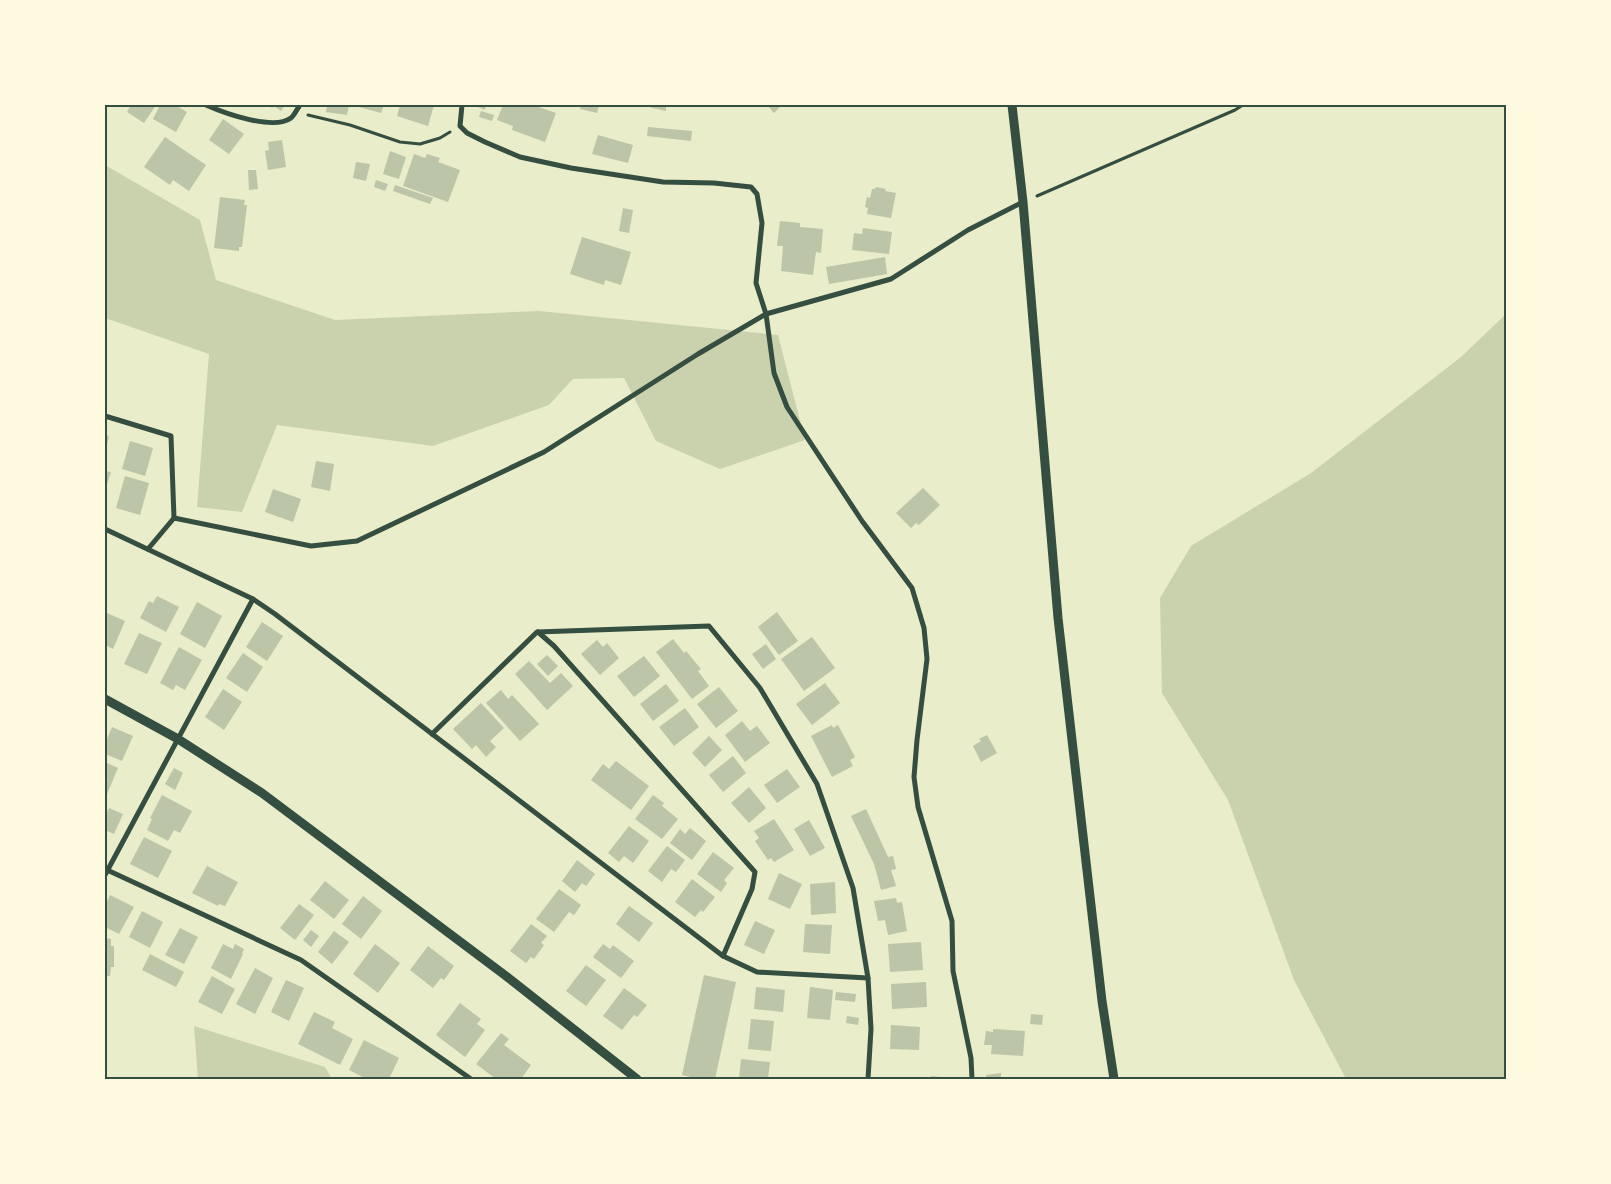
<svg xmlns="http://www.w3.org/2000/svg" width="1611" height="1184" viewBox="0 0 1611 1184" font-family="'Fira Sans Condensed',sans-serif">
  <rect width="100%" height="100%" fill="#e9edc9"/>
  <g fill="#cad2ad">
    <path d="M105,165L200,220L216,280L335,320L539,311L778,335L805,440L720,469L656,441L624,378L573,379L549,405L433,446L277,425L242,512L197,507L209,354L105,318Z"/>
    <path d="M1506,314V1079H1346L1294,980L1228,800L1162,693L1160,598L1191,546L1311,473L1461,357Z"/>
    <path d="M194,1026L325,1067L332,1079H198Z"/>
  </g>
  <g fill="#bcc5a7">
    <path d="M131,105H156L144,123L127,112Z"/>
    <path d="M160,105H175L187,112L176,132L153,119Z"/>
    <path d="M268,105H285L281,111L274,106L272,108Z"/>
    <path d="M327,105H349L347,115L326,112Z"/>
    <path d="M360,105H384L381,113L359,107Z"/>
    <path d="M400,105H434L428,126L397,116Z"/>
    <path d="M473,105H486L485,110Z"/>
    <path d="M503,105H533L556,113L545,142L512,130L513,126L497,120Z"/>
    <path d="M581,105H599L597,113L580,109Z"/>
    <path d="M640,105H666V111Z"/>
    <path d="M767,105H782L774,113Z"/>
    <path d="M481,111L494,115L492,121L479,117Z"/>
    <path d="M223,119L244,134L229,154L209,140Z"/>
    <path d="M648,127L692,131L691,141L647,136Z"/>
    <path d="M598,135L633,145L628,163L592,154Z"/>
    <path d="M165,137L206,165L189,191L173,180L170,185L144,167Z"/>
    <path d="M282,140L286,167L268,170L265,151L269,150L268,142Z"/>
    <path d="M390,151L406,157L399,179L383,174Z"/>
    <path d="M414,154L425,158L427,154L440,158L438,162L460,170L448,202L403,186Z"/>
    <path d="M356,162L370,164L366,181L353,178Z"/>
    <path d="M248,170H256L258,189L249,190Z"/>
    <path d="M376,180L388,184L385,191L374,187Z"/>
    <path d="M395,185L433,198L430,204L393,191Z"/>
    <path d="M876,187L886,189L885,191L896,193L891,218L867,214L868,208L865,207L867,197L870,198L872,189H875Z"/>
    <path d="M220,197L245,200L244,205H247L242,247H239V251L214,248Z"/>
    <path d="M623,208L633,210L629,233L619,231Z"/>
    <path d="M780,221L800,223V227L823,229L821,253L816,252L813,275L781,271L783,246H777Z"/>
    <path d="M863,228L892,232L889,254L852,250L854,233L862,234Z"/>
    <path d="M582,237L631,252L621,285L605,280L604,285L570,274Z"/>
    <path d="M885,257L887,274L829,284L826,267Z"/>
    <path d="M105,435L109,436L106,450H105Z"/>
    <path d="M130,441L153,448L145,476L122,469Z"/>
    <path d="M316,461L334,464L330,491L311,487Z"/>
    <path d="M105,471L111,472L105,491Z"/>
    <path d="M125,476L149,483L140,515L116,508Z"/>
    <path d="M923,488L940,505L919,525L916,523L911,528L896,513Z"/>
    <path d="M273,489L301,499L293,522L265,512Z"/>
    <path d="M157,596L179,607L166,632L140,618L149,601L153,603Z"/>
    <path d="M197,602L222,616L205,648L180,634Z"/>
    <path d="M777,612L798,641L779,655L758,627Z"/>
    <path d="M107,613L125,621L113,649L105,645V617Z"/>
    <path d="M262,622L283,636L267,661L246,647Z"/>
    <path d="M139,633L162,643L147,674L124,664Z"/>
    <path d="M812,637L835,668L804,691L781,659Z"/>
    <path d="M673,639L684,653L686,651L701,669L698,671L709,686L692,699L656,652Z"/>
    <path d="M597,640L603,647L607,643L619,658L600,675L581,654Z"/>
    <path d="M766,644L776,659L763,669L752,654Z"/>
    <path d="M179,647L202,660L185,690L176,685L173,690L160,683Z"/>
    <path d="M243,653L263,667L247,692L226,678Z"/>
    <path d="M547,655L558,666L548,676L537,664Z"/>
    <path d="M644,656L660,676L634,697L617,676Z"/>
    <path d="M529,661L550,683L561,673L573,686L547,710L515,674Z"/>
    <path d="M825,683L840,703L812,725L796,704Z"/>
    <path d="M666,684L679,701L653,721L640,704Z"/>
    <path d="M719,687L738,711L716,728L697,704Z"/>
    <path d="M223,689L242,702L224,730L205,717Z"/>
    <path d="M501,690L508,699L512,695L539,724L520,741L486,703Z"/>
    <path d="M481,703L504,728L490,741L496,747L486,757L476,745L472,749L453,729Z"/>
    <path d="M685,708L699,727L674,746L659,727Z"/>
    <path d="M742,721L750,731L757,726L770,743L745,762L725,735Z"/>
    <path d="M832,725L833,728L838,725L855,757L850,760L853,766L832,777L811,736Z"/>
    <path d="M112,727L133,736L122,761L105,754V744Z"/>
    <path d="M987,735L997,753L981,762L973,746L981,741L979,739Z"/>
    <path d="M709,736L722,750L705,767L692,753Z"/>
    <path d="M733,756L746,773L723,792L709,775Z"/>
    <path d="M616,761L649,786L631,810L591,780L603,764L609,769Z"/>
    <path d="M105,762L118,768L105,799Z"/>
    <path d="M174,768L183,773L175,790L165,784Z"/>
    <path d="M787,769L800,787L777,803L764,785Z"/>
    <path d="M749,787L766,808L749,823L731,803Z"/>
    <path d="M162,795L192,811L180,833L174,830L168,841L147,830L152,819L150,818Z"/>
    <path d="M653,795L664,803L662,806L678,819L662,839L635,819Z"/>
    <path d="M109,808L123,814L114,834L105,830V816Z"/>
    <path d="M866,809L888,857L893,856L896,869L891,870L896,886L881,890L874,864L851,816Z"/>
    <path d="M774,819L794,850L774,862L771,858L768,860L755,841L759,838L754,831Z"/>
    <path d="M809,820L825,848L810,856L794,829Z"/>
    <path d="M629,826L649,841L633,863L624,856L619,862L608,853Z"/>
    <path d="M690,828L706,841L692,860L670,843L680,829L685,834Z"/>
    <path d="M144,837L172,851L158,878L130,864Z"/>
    <path d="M667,846L685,860L676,872L671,869L662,882L648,871Z"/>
    <path d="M713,852L734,868L724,880L727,883L721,892L697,874Z"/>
    <path d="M577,860L595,874L586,886L582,883L575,892L562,881Z"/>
    <path d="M207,866L238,882L225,906L219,904L218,906L192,893Z"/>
    <path d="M779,873L802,884L790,909L768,899Z"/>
    <path d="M692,879L715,897L703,912L701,910L695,917L675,902Z"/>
    <path d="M325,881L349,900L334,919L310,900Z"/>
    <path d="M835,882L836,913L811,915L810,884Z"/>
    <path d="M559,889L581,905L574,915L569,912L554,932L536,919Z"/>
    <path d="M110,895L134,907L119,934L105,927V905Z"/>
    <path d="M363,896L382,911L361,939L342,924Z"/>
    <path d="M896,898L897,903L902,902L907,931L888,935L885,920L878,921L874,901Z"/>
    <path d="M299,904L314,915L295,940L280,928Z"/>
    <path d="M629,906L653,923L639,942L616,924Z"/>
    <path d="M142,911L163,922L150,948L129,937Z"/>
    <path d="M755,921L775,930L764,954L744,945Z"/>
    <path d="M531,924L547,936L541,943L544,945L534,959L531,957L526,963L510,951Z"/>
    <path d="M805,924L832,925L830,954L803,952Z"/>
    <path d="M180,928L198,937L184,964L165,955Z"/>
    <path d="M311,930L319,936L311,947L303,940Z"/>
    <path d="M334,931L349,942L332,964L318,952Z"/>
    <path d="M105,938L111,939V946H114V967H111L110,976H105Z"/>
    <path d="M921,942L923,970L890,972L888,944Z"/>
    <path d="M223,944L233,949L235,944L244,949L242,954H243L231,979L211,968Z"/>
    <path d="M375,944L400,963L378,993L353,974Z"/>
    <path d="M603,944L610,949L613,945L634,961L621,978L593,957Z"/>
    <path d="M428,946L454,966L444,980L441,978L433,988L410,970Z"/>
    <path d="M150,954L184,972L176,987L142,970Z"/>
    <path d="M586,965L606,980L586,1006L566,991Z"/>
    <path d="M255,968L273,978L255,1014L236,1004Z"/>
    <path d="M704,975L736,982L715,1079H699L682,1075Z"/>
    <path d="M212,976L235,989L222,1014L198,1002Z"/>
    <path d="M286,980L304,988L289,1021L271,1012Z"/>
    <path d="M926,982L927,1007L892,1009L891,984Z"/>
    <path d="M756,987L785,990L783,1012L754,1009Z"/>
    <path d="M810,987L833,990L830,1020L807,1018Z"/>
    <path d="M624,988L647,1005L637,1017L634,1015L622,1030L603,1016Z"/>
    <path d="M836,992L856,994L855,1002L835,1000Z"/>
    <path d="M460,1003L481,1019L477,1024L485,1030L465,1057L436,1035Z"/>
    <path d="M314,1012L335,1022L332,1028L353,1039L340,1065L298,1044Z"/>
    <path d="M1031,1014L1043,1015L1042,1025L1030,1024Z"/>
    <path d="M847,1016L859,1018L858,1025L846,1023Z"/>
    <path d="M751,1019L774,1021L771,1051L748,1049Z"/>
    <path d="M891,1025L920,1027L919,1050L890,1049Z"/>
    <path d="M993,1029L1025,1031L1023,1056L991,1054L992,1045H984L986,1031L993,1032Z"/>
    <path d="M501,1033L509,1039L504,1045L531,1065L521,1079H496L476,1064Z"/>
    <path d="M364,1040L399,1058L389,1079H367L349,1070Z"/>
    <path d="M741,1059L770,1062L768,1079H739Z"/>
    <path d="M1001,1073V1079H987L986,1075Z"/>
    <path d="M931,1076L950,1078V1079H931Z"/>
  </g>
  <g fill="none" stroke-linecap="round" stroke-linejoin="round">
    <g stroke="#344e41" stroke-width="3">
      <path d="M308,115L350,125L400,142L420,144L440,138L450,132"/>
      <path d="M1037,196L1235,110L1243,105"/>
    </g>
    <g stroke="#344e41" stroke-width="5">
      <path d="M206,105C224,113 273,131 291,118C294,116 297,109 300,105"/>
      <path d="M462,105L460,126L467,133L485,142L520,157L571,168L663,182L714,183L751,187L757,194L762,223L756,283L766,314L774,373L787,407L862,521L912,588L924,628L927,659L917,740L914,777L918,807L952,921L953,971L971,1058L972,1079"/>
      <path d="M105,416L171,436L174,518"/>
      <path d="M105,529L253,599L275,614L723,956L757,972L868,978"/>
      <path d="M148,549L174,518L311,546L357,541L544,452L698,354L766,314L891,279L968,230L1023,202"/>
      <path d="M538,632L554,646L755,872L752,889L723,956"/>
      <path d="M432,734L537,632L709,626L760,688L817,784L853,888L868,978L871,1029L868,1079"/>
      <path d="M105,869L301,960L471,1079"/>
      <path d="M105,875L253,599"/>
    </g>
    <g stroke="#344e41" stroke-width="9">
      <path d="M1012,105L1023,202L1058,618L1102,1001L1114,1079"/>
      <path d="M105,699L178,739L262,793L506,976L637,1079"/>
    </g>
  </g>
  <rect width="1611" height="1184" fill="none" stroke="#fefae0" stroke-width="212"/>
  <rect x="106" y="106" width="1399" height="972" fill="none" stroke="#344e41" stroke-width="2"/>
</svg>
